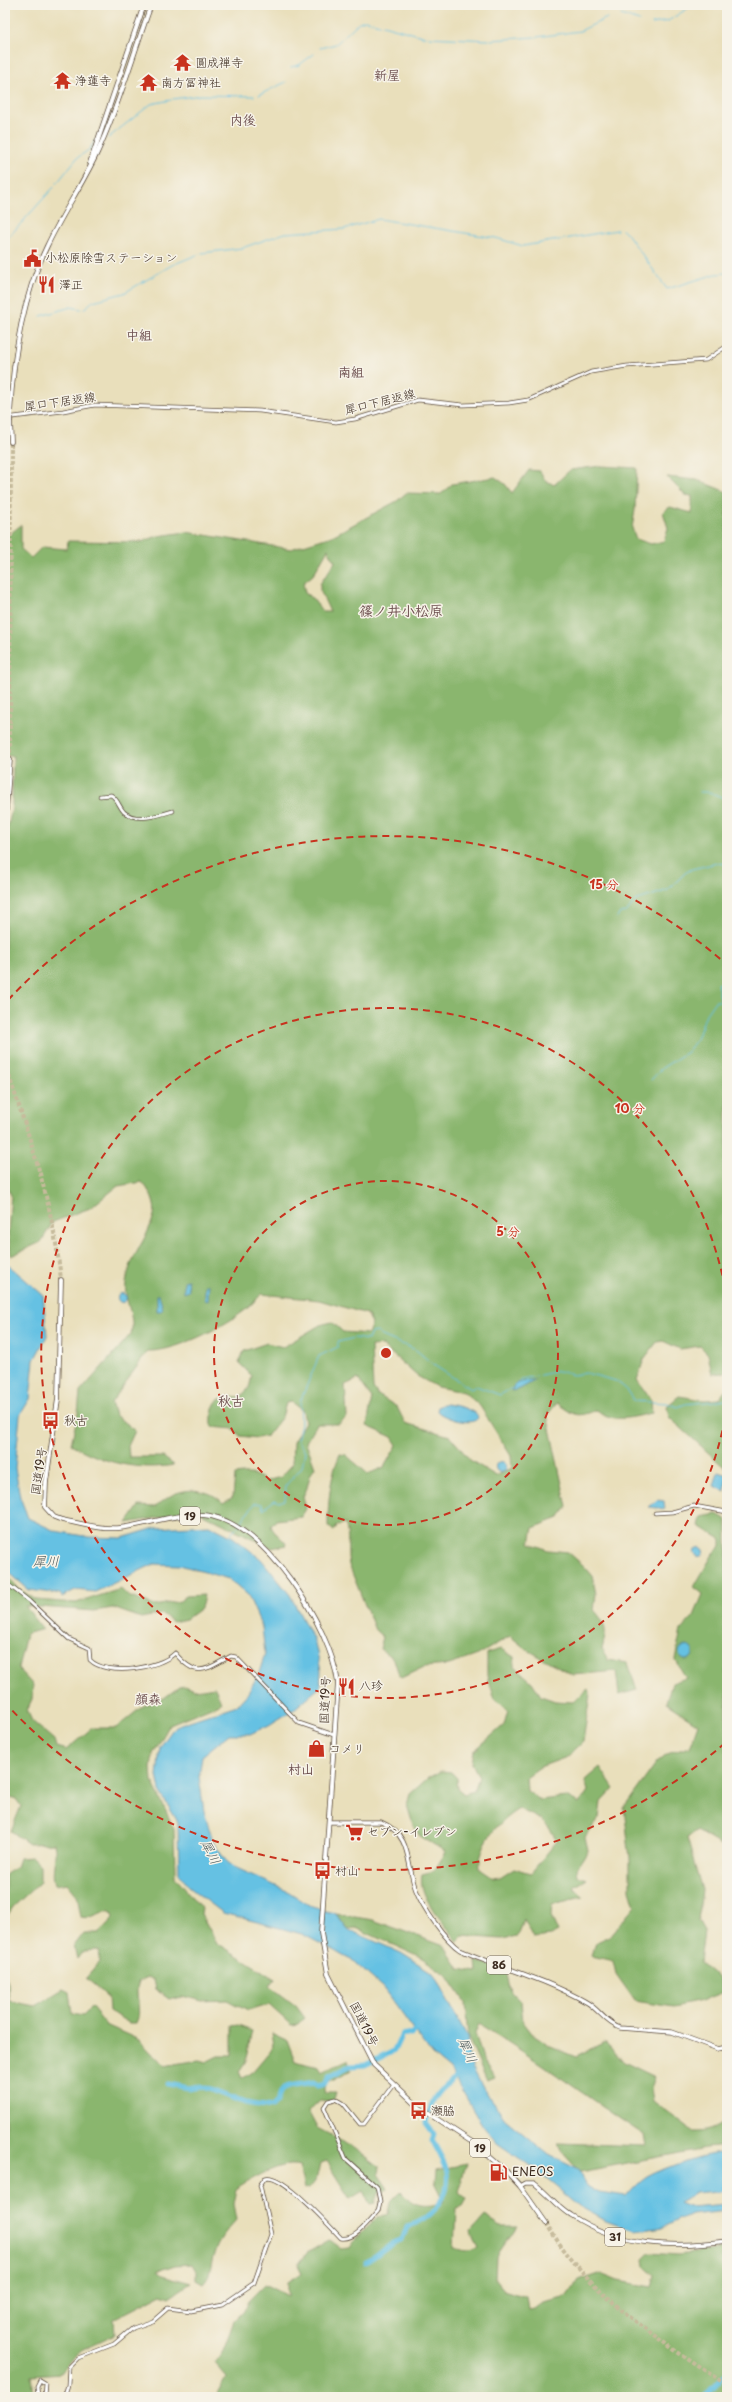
<svg xmlns="http://www.w3.org/2000/svg" width="732" height="2402" viewBox="0 0 732 2402" font-family="'Playpen Sans','Klee One',sans-serif">
  <rect width="100%" height="100%" fill="#f7f3e8"/>
  <filter id="ink" filterUnits="userSpaceOnUse"><feTurbulence type="fractalNoise" baseFrequency=".025" numOctaves="2"/><feDisplacementMap in="SourceGraphic" scale="8" xChannelSelector="R" yChannelSelector="G"/><feConvolveMatrix kernelMatrix="1 2 1 2 8 2 1 2 1" color-interpolation-filters="sRGB"/></filter>
  <filter id="wash" filterUnits="userSpaceOnUse"><feTurbulence type="fractalNoise" baseFrequency=".012" numOctaves="4" result="noise"/><feDisplacementMap in="SourceGraphic" scale="16" xChannelSelector="R" yChannelSelector="G"/><feGaussianBlur stdDeviation="0.9" result="paint"/><feColorMatrix in="noise" values="0 0 0 0 0 0 0 0 0 0 0 0 0 0 0 0 0 1.4 0 .05"/><feComposite in="paint" operator="in"/></filter>
  <g filter="url(#wash)">
    <rect width="100%" height="100%" fill="#e9dfbb"/>
    <g fill="#8ab66e" stroke="#627046" fill-rule="evenodd">
      <path d="M601,466L637,468L635,510L632,528L636,539L651,544L664,541L668,528L663,512L670,507L692,513V496L685,495L667,477L697,480L727,492V1370L723,1373L712,1374L708,1354L700,1346L680,1349L663,1341L657,1342L644,1359L637,1380L651,1400L652,1413C633,1417 614,1424 597,1410C576,1418 575,1416 557,1403L547,1415L567,1507L559,1518L533,1528L530,1543L548,1550L568,1552L584,1566L592,1575L596,1594L594,1610C607,1624 607,1632 602,1649L608,1660L628,1663L637,1690L619,1695L616,1671L573,1675L526,1649L510,1636L478,1655L449,1665L424,1667L403,1677L399,1675L394,1659L380,1649L383,1637L375,1630L349,1565C346,1549 350,1538 345,1523L337,1526L334,1531L328,1526C328,1501 330,1477 340,1454L346,1455L368,1474L384,1467L397,1445L392,1437L367,1426L372,1398L358,1379L345,1385L347,1417L339,1424H317L306,1442L315,1467C307,1476 310,1486 303,1496L306,1509L301,1517L276,1520L271,1526C274,1534 282,1537 287,1545L272,1548L197,1511L127,1523L139,1506L155,1507C161,1503 167,1497 174,1494C191,1487 211,1490 223,1503L233,1497L235,1475C248,1473 255,1473 266,1481L281,1477L292,1465L293,1442L305,1422L303,1411L291,1402L286,1403L282,1417L267,1436L257,1438L240,1436L234,1429L212,1427C211,1404 215,1394 240,1397L249,1388L252,1376L239,1363L244,1351L267,1343L283,1347L320,1325L332,1322L343,1332L368,1334L372,1323L367,1314L319,1300L262,1294C256,1299 251,1306 244,1311C223,1327 175,1352 148,1351L111,1403L115,1415L135,1431L128,1446L129,1457H163L174,1465C138,1471 102,1463 71,1444L78,1413L80,1392L131,1334C136,1316 123,1300 126,1283C129,1257 148,1239 154,1215C157,1205 149,1189 142,1182L118,1186L90,1208L53,1222L41,1242L11,1256L8,1234L11,1195L5,1183V839L12,809L13,756H6L5,766V538L21,525V549L31,558L42,547L67,549L68,541L141,542L158,536L186,532L291,549L332,536L397,501L406,493L441,494L452,484L495,477L505,484L512,493L529,470L540,471L545,480L554,485L570,470ZM328,549L335,562L320,584V590L330,612H323L312,598L305,593L303,583L313,575ZM382,1345L417,1376L437,1387L464,1392L480,1406L511,1456L512,1468L496,1476L470,1460L450,1436L405,1423L397,1407L378,1395L373,1388L371,1346Z"/>
      <path d="M725,1391H727V1466H723L669,1417L667,1406L679,1396L704,1400L719,1399Z"/>
      <path d="M717,1514L727,1520V1849L697,1831L687,1838L702,1890L698,1920L704,1931L700,1963L719,1979L724,1992L701,2001L673,2007L635,2001L616,1974L613,1961L592,1956L596,1942L611,1935L635,1906L630,1890V1858L624,1808L657,1762L667,1754L690,1747L698,1724L666,1703L672,1683L686,1678L675,1659L681,1630L694,1616L703,1594L694,1587L713,1554L721,1546V1539L699,1526L701,1517Z"/>
      <path d="M5,1573L19,1589L36,1600L76,1603L121,1589L128,1596L155,1606L180,1601L186,1596L204,1595L201,1608L186,1619L173,1622L162,1614L141,1618L113,1608L94,1611L25,1606L43,1629L26,1634L18,1669L33,1685L32,1699L27,1710L32,1721L54,1740L56,1747L66,1750L92,1728H116L143,1706L164,1698L179,1687L185,1686L195,1690L215,1687L221,1703L170,1724L153,1754L151,1768L152,1781L174,1829L175,1877L202,1909L201,1914L217,1943L275,1979L270,1986L296,2006L305,2018L299,2024L291,2025L269,2005L248,2011L227,2000L202,2001L182,1996L169,1999L155,1989L153,1980L148,1977L139,1981C133,1995 143,2009 136,2023H129L109,2011L108,1997L86,1978L100,1962L99,1950L83,1951L77,1959L74,1946L84,1933H99L113,1918L111,1912C100,1910 92,1920 81,1917L77,1895L67,1883L55,1885C50,1871 58,1857 54,1843L29,1844L11,1831L21,1806L16,1799L8,1796L5,1787Z"/>
      <path d="M501,1649L514,1657V1666L532,1682L541,1696L555,1701L573,1702L588,1689L590,1694L583,1742L567,1757L540,1767L526,1777L527,1791L540,1800L566,1797L579,1804L588,1791L585,1780L600,1767L614,1788L601,1802L599,1818L585,1837L588,1850L576,1869L577,1876L587,1879L574,1887L583,1897L552,1904L551,1916L558,1932L550,1936L533,1938L523,1919L517,1936L502,1939L462,1936L458,1942C446,1924 417,1898 422,1874L434,1871L446,1852L420,1836L414,1828L407,1805L410,1794L428,1778L441,1771L451,1772L457,1778L458,1789L464,1794L474,1791L479,1777L472,1763L474,1751L504,1725L508,1710L493,1697L487,1676V1653ZM519,1809C539,1819 546,1819 557,1841L531,1873L514,1868L500,1877L493,1878L480,1869C477,1846 499,1820 519,1809Z"/>
      <path d="M32,1857L40,1865V1882L13,1907L5,1919V1875L16,1867L19,1858Z"/>
      <path d="M336,1914L373,1920L444,1946L459,1969L477,1972L476,1961L506,1970L511,1992L521,2002L523,2022L533,2035L548,2045L576,2056L605,2042L624,2062L655,2077L651,2088L653,2101L692,2131C707,2131 717,2129 727,2118V2146L706,2148L580,2172L561,2151L558,2143L646,2146L644,2135C589,2099 536,2058 479,2024L475,2033L483,2060L495,2078L487,2081L468,2038L465,2002L447,1975L422,1958L356,1928L347,1929Z"/>
      <path d="M5,1975L8,1983L9,2001L35,2006L63,1989L69,1992L72,2013L83,2015L91,2007L106,2025L139,2040L164,2066L199,2060L206,2062L218,2056H232V2026L238,2025L252,2030C247,2048 252,2055 239,2071L242,2079L253,2071L274,2046L272,2033L287,2040L295,2061L319,2067L322,2072L348,2060L351,2070L326,2083L324,2092H336L333,2102L320,2100L308,2111L317,2128L350,2145L379,2166L378,2174L388,2189L378,2193L374,2204L370,2205L363,2191L350,2199L326,2161L320,2163C317,2175 317,2187 304,2189L299,2166C282,2160 250,2180 236,2189L233,2204L236,2220C227,2230 217,2241 214,2254C210,2266 212,2274 203,2283L196,2279V2271L192,2264L175,2265L157,2271L162,2275L191,2283L170,2297L162,2294L114,2319L115,2334L79,2351L61,2373L32,2375L34,2397H5Z"/>
      <path d="M466,2164L459,2192L467,2199L463,2206L456,2208L454,2248C464,2251 471,2253 479,2247L471,2232L485,2216L501,2226H517L496,2257L495,2280L503,2290L527,2297L529,2310L534,2309L543,2302L566,2296L578,2280L598,2273L618,2281L652,2287L655,2276L644,2266L643,2259L649,2253L679,2255L727,2248V2397H216L227,2377L215,2363L222,2353L234,2321L244,2311L249,2300L265,2284L288,2296V2282L302,2273L298,2265L307,2253L329,2240L341,2249L350,2248C358,2235 372,2218 388,2214L390,2202L401,2191C416,2207 424,2208 445,2202L435,2182L436,2170Z"/>
    </g>
    <g fill="#65c1e3" stroke="#507680">
      <path d="M5,1262L43,1295L47,1336L34,1360L30,1399L20,1415L15,1468L20,1497L28,1518L55,1531L89,1537L122,1538L155,1528L209,1525L233,1537L261,1559L290,1595L315,1643L321,1671L320,1687L293,1710L269,1725L250,1734H229L202,1756L199,1777L204,1811L213,1842L230,1865L289,1892L312,1907L336,1914L347,1929L401,1953L433,1973L467,2036L469,2061L484,2090L505,2119L549,2155L579,2170L585,2185L599,2193L626,2197C632,2190 639,2182 647,2177C667,2166 704,2154 727,2152V2190L695,2193L679,2203L689,2207L727,2204V2210L691,2214L664,2227L634,2231L606,2221L579,2206L532,2167L497,2143L483,2126L450,2070L432,2055L383,1988L352,1960L302,1934L223,1913L189,1887L179,1873L178,1822L161,1794L157,1776L160,1747L175,1726L237,1705L248,1693L259,1673L265,1654L262,1627L248,1595L229,1579L180,1565L154,1564L95,1592L75,1590L62,1597L60,1594L29,1590L5,1569Z"/>
      <path d="M188,1280L189,1291L184,1293V1281Z"/>
      <path d="M205,1285H209L208,1301L205,1300Z"/>
      <circle cx="122" cy="1298" r="4.5"/>
      <path d="M157,1295H159L163,1309L161,1311H157Z"/>
      <path d="M528,1380H536L520,1389L511,1391L515,1384Z"/>
      <path d="M443,1404C452,1404 476,1409 478,1418C472,1427 443,1418 437,1411L438,1407Z"/>
      <circle cx="501" cy="1467" r="5.5"/>
      <path d="M718,1472L727,1475L725,1491L714,1486Z"/>
      <path d="M657,1500L664,1501L665,1509L649,1507Z"/>
      <circle cx="699" cy="1552" r="4.5"/>
      <circle cx="686" cy="1653" r="7"/>
    </g>
    <g fill="none" stroke-linecap="round" stroke-linejoin="round">
      <g stroke="#65c1e3" stroke-width="1">
        <path d="M621,15L639,21"/>
        <path d="M652,24L668,21L693,5"/>
        <path d="M429,37L489,40"/>
        <path d="M537,37L580,31L607,18"/>
        <path d="M491,40L535,37"/>
        <path d="M320,48L336,44L359,22L365,20L426,37"/>
        <path d="M291,67L299,65L314,54"/>
        <path d="M259,95L286,82"/>
        <path d="M173,99L201,95L254,96"/>
        <path d="M108,138L151,104L171,100"/>
        <path d="M57,183L77,158L90,149L95,140"/>
        <path d="M622,230L626,232L667,289L716,274L727,273"/>
        <path d="M5,241L54,187"/>
        <path d="M202,253L242,248L285,233L344,229L379,219L496,238L523,246L617,230"/>
        <path d="M84,309L93,301L124,293L172,265L199,254"/>
        <path d="M41,316L71,307L81,309"/>
        <path d="M5,332L8,330"/>
        <path d="M699,792H709L724,798L727,795"/>
        <path d="M617,918L620,913L627,912L635,901L668,890L685,873L692,869L717,863L727,864"/>
        <path d="M651,1080L662,1068L687,1052L697,1039L706,1014L715,1001H721L717,984L727,980"/>
        <path d="M519,1382L522,1379L559,1371L573,1375L586,1373L616,1381L625,1388L634,1401L667,1403L678,1407L685,1404L727,1400"/>
        <path d="M238,1526L255,1503L262,1504L263,1509L275,1500L279,1502L285,1500L286,1485L302,1467L305,1451L297,1440L301,1424L300,1402L319,1356L338,1347V1342L354,1338L368,1340L371,1333L377,1332L382,1336L416,1350L435,1366L471,1389L476,1386L500,1395L512,1388"/>
        <path d="M229,1537L236,1528"/>
      </g>
      <g stroke="#65c1e3" stroke-width="5">
        <path d="M168,2084L189,2088L200,2086L245,2103L272,2107L278,2101C278,2082 298,2086 313,2082L318,2085L326,2083L330,2076L350,2066L365,2065L394,2051L402,2034L412,2035L420,2027"/>
        <path d="M366,2262C380,2257 387,2243 402,2240L407,2226C431,2221 453,2196 446,2168C443,2159 437,2149 432,2140L434,2134L426,2123C432,2096 437,2090 460,2075"/>
        <path d="M705,2397L727,2373"/>
      </g>
    </g>
  </g>
  <g filter="url(#ink)">
    <g fill="none" stroke-linecap="round" stroke-linejoin="round">
      <g stroke="#c6bb9c" stroke-width="4" stroke-dasharray="4 2" stroke-linecap="butt">
        <path d="M10,759L11,442"/>
        <path d="M5,1064C29,1136 53,1203 61,1280"/>
        <path d="M546,2223C589,2295 658,2340 727,2385"/>
      </g>
      <defs>
        <g id="tertiary">
          <path d="M100,796L111,795C118,799 119,807 124,812C136,823 160,815 173,811"/>
          <path d="M655,1513L672,1512L694,1506L727,1512"/>
          <path d="M5,1582L29,1601L69,1639L89,1648L90,1660C107,1677 159,1669 175,1653C197,1680 206,1669 231,1656L236,1657L299,1723L334,1735"/>
          <path d="M38,2397L37,2386L40,2380L45,2383L44,2397"/>
          <path d="M64,2397L68,2385L69,2367L78,2358L114,2344L133,2328L153,2321L168,2308L191,2311L222,2305L254,2283L271,2234L260,2185L265,2178C281,2171 330,2227 341,2238C355,2241 369,2221 378,2211L380,2202L377,2187L346,2159L324,2107L328,2101L336,2099L343,2103L360,2124H364L393,2085"/>
        </g>
        <path id="secondary" d="M5,418L63,411L95,405L260,411L336,422L355,419L418,400L463,405L509,403L528,400L591,372L627,366L706,360L727,346"/>
        <g id="primary">
          <path d="M329,1822H381C413,1835 406,1865 416,1890C423,1908 445,1940 460,1950C502,1968 546,1979 586,2002C599,2009 605,2023 620,2028L672,2032L718,2049L727,2047"/>
          <path d="M520,2186L525,2183H534C547,2193 558,2207 571,2215C619,2247 672,2248 727,2241"/>
          <path d="M721,2397L727,2393"/>
        </g>
        <g id="trunk">
          <path d="M90,163L144,5"/>
          <path d="M10,414C13,357 22,298 47,246C62,214 82,185 97,153C119,106 133,54 151,5"/>
          <path d="M10,422L11,442"/>
          <path d="M5,821L10,759"/>
          <path d="M61,1280L58,1399L46,1482L45,1507L54,1517L62,1520C79,1523 101,1530 119,1528C145,1525 177,1513 203,1515C264,1519 331,1628 338,1683L321,1933L328,1974L374,2065L420,2108L475,2144L506,2171L520,2186L546,2223"/>
        </g>
      </defs>
      <use href="#tertiary" stroke="#554536" stroke-width="4.5"/>
      <use href="#secondary" stroke="#554536" stroke-width="4.5"/>
      <use href="#primary" stroke="#554536" stroke-width="5"/>
      <use href="#trunk" stroke="#554536" stroke-width="5.5"/>
      <use href="#tertiary" stroke="#fff" stroke-width="3"/>
      <use href="#secondary" stroke="#fff" stroke-width="3"/>
      <use href="#primary" stroke="#fff" stroke-width="3.5"/>
      <use href="#trunk" stroke="#fff" stroke-width="4"/>
      <defs>
        <path id="trunk-bridge" d="M10,414V422"/>
      </defs>
      <use href="#trunk-bridge" stroke="#554536" stroke-width="5.5" stroke-linecap="butt"/>
      <use href="#trunk-bridge" stroke="#fff" stroke-width="4"/>
    </g>
  </g>
  <g fill="none" stroke="#c8321e" stroke-width="2" stroke-dasharray="7 5">
    <circle cx="386" cy="1353" r="172"/>
    <path d="M727 1407A345 345 0 1 1 727 1299"/>
    <path d="M725 1743A517 517 0 0 1 8 1706M8 1000A517 517 0 0 1 725 963"/>
  </g>
  <defs>
    <symbol id="temple-bare" viewBox="-9 -9 18 18"><path d="M0-6L5-2H3V0L6.5 2.5H4V6H1.5V3h-3V6H-4V2.5H-6.5L-3 0V-2H-5Z" fill="#c8321e" stroke="#f7f3e8" stroke-width="2.5" paint-order="stroke"/></symbol>
    <symbol id="civic-bare" viewBox="-9 -9 18 18"><path d="M-.6-6.5H3V-4.5H.6V-3L4-1V1h2V6H-6V1h2V-1L-.6-3ZM-1.2 2.5V6h2.4V2.5Z" fill="#c8321e" stroke="#f7f3e8" stroke-width="2.5" paint-order="stroke"/></symbol>
    <symbol id="restaurant-bare" viewBox="-9 -9 18 18"><path d="M-5-6h1v4h1v-4h1v4h1v-4h1v5L-1.5 .5V6h-2V.5L-5-1ZM5-6V6H3V1.5H1.5Q1.5-4 5-6Z" fill="#c8321e" stroke="#f7f3e8" stroke-width="2.5" paint-order="stroke"/></symbol>
    <symbol id="bus-bare" viewBox="-9 -9 18 18"><path d="M-5-6H5V4H4V6H2V4H-2V6H-4V4H-5ZM-3.5-4V0h7V-4ZM-3.5 1.2v1.5H-2V1.2ZM2 1.2v1.5H3.5V1.2Z" fill="#c8321e" stroke="#f7f3e8" stroke-width="2.5" paint-order="stroke"/></symbol>
    <symbol id="shop-bare" viewBox="-9 -9 18 18"><path d="M-5-2.5h2.3a2.7 3.5 0 0 1 5.4 0H5L5.5 6h-11ZM-1.5-2.5h3a1.5 2.3 0 0 0-3 0Z" fill="#c8321e" stroke="#f7f3e8" stroke-width="2.5" paint-order="stroke"/></symbol>
    <symbol id="supermarket-bare" viewBox="-9 -9 18 18"><path d="M-6-5.5h2.5l.6 2H6L4.5 2H-2.5L-4.4-4H-6ZM-1.5 3.2a1.3 1.3 0 1 0 .1 0ZM3 3.2a1.3 1.3 0 1 0 .1 0Z" fill="#c8321e" stroke="#f7f3e8" stroke-width="2.5" paint-order="stroke"/></symbol>
    <symbol id="fuel-bare" viewBox="-9 -9 18 18"><path d="M-5.5-6h7V0h2V4h1.3V-2.5L3-4.5l.8-.8L6-3V5H2.5V1h-1V6h-7ZM-4.2-4.7v3.2H.2V-4.7Z" fill="#c8321e" stroke="#f7f3e8" stroke-width="2.5" paint-order="stroke"/></symbol>
  </defs>
  <g fill-rule="evenodd">
    <use href="#temple-bare" x="170" y="50" width="25" height="25"/>
    <use href="#temple-bare" x="50" y="68" width="25" height="25"/>
    <use href="#temple-bare" x="136" y="70" width="25" height="25"/>
    <use href="#civic-bare" x="20" y="246" width="25" height="25"/>
    <use href="#restaurant-bare" x="34" y="272" width="25" height="25"/>
    <use href="#bus-bare" x="38" y="1408" width="25" height="25"/>
    <use href="#restaurant-bare" x="334" y="1674" width="25" height="25"/>
    <use href="#shop-bare" x="304" y="1736" width="25" height="25"/>
    <use href="#supermarket-bare" x="342" y="1820" width="25" height="25"/>
    <use href="#bus-bare" x="310" y="1858" width="25" height="25"/>
    <use href="#bus-bare" x="406" y="2098" width="25" height="25"/>
    <use href="#fuel-bare" x="486" y="2160" width="25" height="25"/>
  </g>
  <g text-anchor="middle" stroke-width="3" stroke-linejoin="round" paint-order="stroke">
    <g fill="#f7f3e8" stroke="#73665b" stroke-width="1">
      <rect x="180" y="1507" width="20" height="18" rx="3"/>
      <rect x="487" y="1956" width="24" height="18" rx="3"/>
      <rect x="470" y="2139" width="20" height="18" rx="3"/>
      <rect x="605" y="2228" width="20" height="18" rx="3"/>
    </g>
    <g font-size="11" font-weight="bold" fill="#3b2a1e">
      <text x="190" y="1520">19</text>
      <text x="499" y="1969">86</text>
      <text x="480" y="2152">19</text>
      <text x="615" y="2241">31</text>
    </g>
    <g font-size="12" fill="#3b2a1e" stroke="#f7f3e8" text-anchor="start">
      <text x="195" y="67">圓成禅寺</text>
      <text x="75" y="85">浄蓮寺</text>
      <text x="161" y="87">南方冨神社</text>
      <text x="45" y="262">小松原除雪ステーション</text>
      <text x="59" y="289">澤正</text>
      <text x="64" y="1425">秋古</text>
      <text x="359" y="1690">八珍</text>
      <text x="329" y="1753">コメリ</text>
      <text x="367" y="1836">セブン-イレブン</text>
      <text x="335" y="1875">村山</text>
      <text x="431" y="2115">瀬脇</text>
      <text x="512" y="2176">ENEOS</text>
    </g>
    <g font-size="12" fill="#3b2a1e" stroke="#f7f3e8">
      <text transform="translate(60 402) rotate(-8)" y="4">犀口下居返線</text>
      <text transform="translate(380 402) rotate(-14)" y="4">犀口下居返線</text>
      <text transform="translate(39 1471) rotate(-82)" y="4">国道19号</text>
      <text transform="translate(325 1700) rotate(-88)" y="4">国道19号</text>
      <text transform="translate(364 2024) rotate(63)" y="4">国道19号</text>
    </g>
    <g font-size="13" font-weight="bold" fill="#6d4f4f" stroke="#f7f3e8">
      <text x="387" y="80">新屋</text>
      <text x="243" y="125">内後</text>
      <text x="139" y="340">中組</text>
      <text x="351" y="377">南組</text>
      <text x="231" y="1406">秋古</text>
      <text x="148" y="1704">顔森</text>
      <text x="301" y="1774">村山</text>
    </g>
    <g font-size="13" font-style="italic" fill="#485759" stroke="#f7f3e8">
      <text x="46" y="1566">犀川</text>
      <text transform="translate(211 1852) rotate(62)" y="5">犀川</text>
      <text transform="translate(468 2050) rotate(67)" y="5">犀川</text>
    </g>
    <g font-size="14" font-weight="bold" fill="#6d4f4f" stroke="#f7f3e8">
      <text x="401" y="616">篠ノ井小松原</text>
    </g>
  </g>
  <circle cx="386" cy="1353" r="6" fill="#c8321e" stroke="#f7f3e8" stroke-width="2"/>
  <g font-size="12" text-anchor="middle" font-weight="bold" fill="#c8321e" stroke="#f7f3e8" stroke-width="3" stroke-linejoin="round" paint-order="stroke">
    <text x="604" y="889">15 分</text>
    <text x="630" y="1113">10 分</text>
    <text x="508" y="1236">5 分</text>
  </g>
  <rect width="732" height="2402" fill="none" stroke="#f7f3e8" stroke-width="20"/>
</svg>
